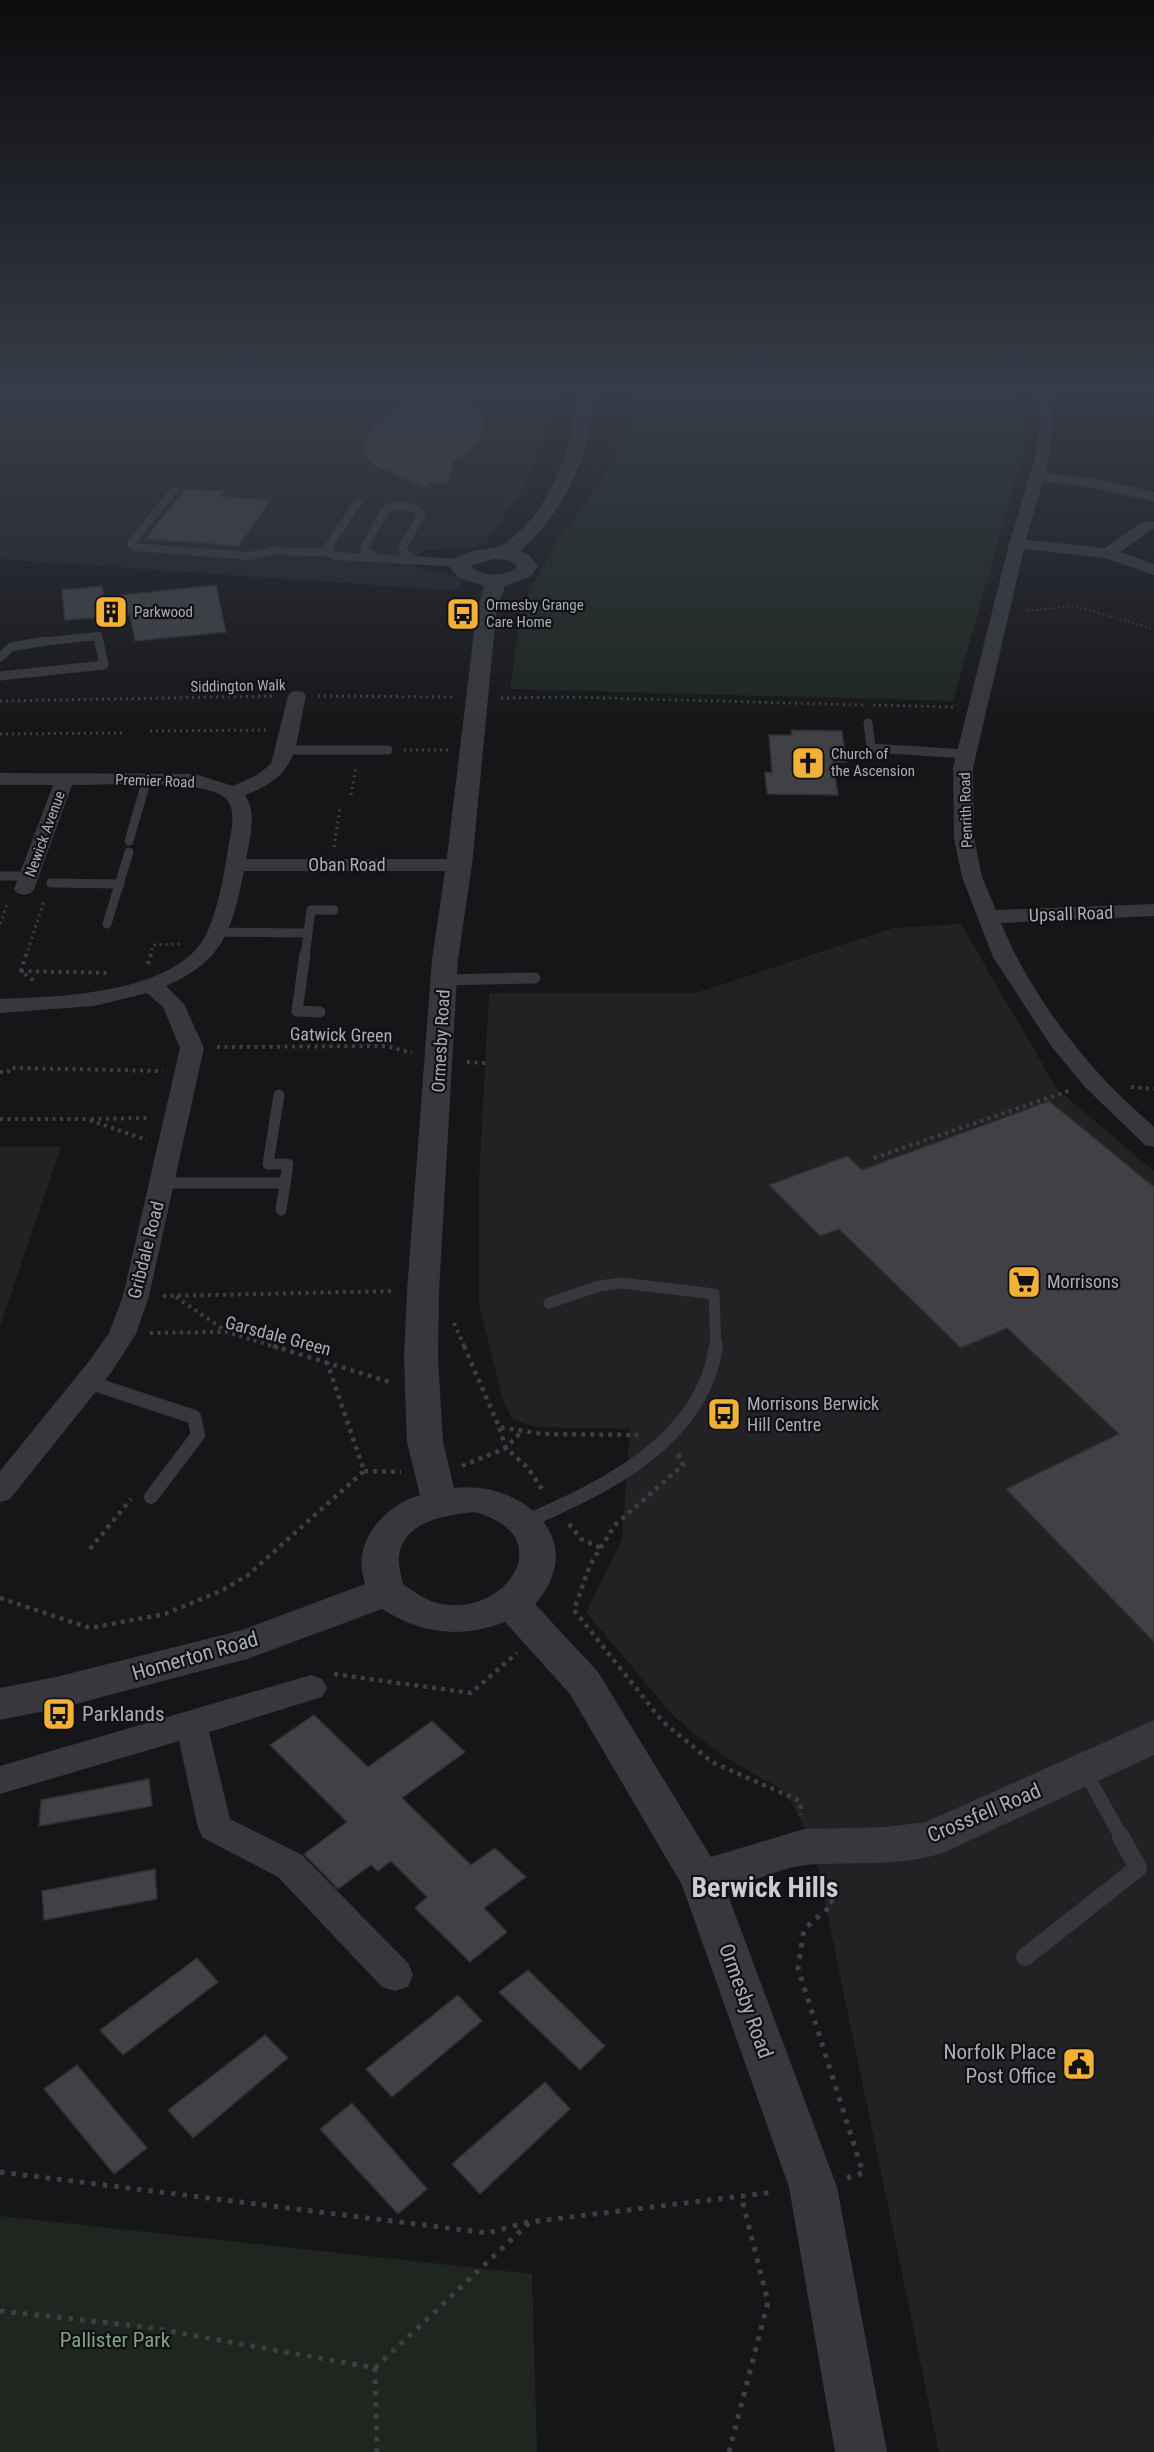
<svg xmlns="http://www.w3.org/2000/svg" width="1154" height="2452" viewBox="0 0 1154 2452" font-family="'Roboto Condensed',sans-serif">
  <rect width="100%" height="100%" fill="#161618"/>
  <g fill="#222225">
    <path d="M0,392H558L542,448L524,487L485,545L470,549L422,550L413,566L459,577L462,580L456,591L0,559Z"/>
    <path d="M961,924L1057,1089L1154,1171V2452H939L813,1845L793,1805L783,1790L738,1765L700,1739L670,1712L586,1612L622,1539L630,1429L538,1427L513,1420L504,1403L479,1303V1181L489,993H696L893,928Z"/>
    <path d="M0,1147H61L0,1326Z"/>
  </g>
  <g fill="#1e261f">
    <path d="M631,392H918L1025,396L1026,408L1022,457L953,701L510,689L521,606L556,543L605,474L627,434Z"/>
    <path d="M0,2216L532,2274L537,2452H0Z"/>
  </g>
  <g fill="#404145" stroke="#303034" stroke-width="1.5">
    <path d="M441,395H454L471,401L482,409L485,419L482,436L475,445L452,463L449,484L429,483L425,488L373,465L365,455L364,440L376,422L405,403Z"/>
    <path d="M185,489L225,491L221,496L271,500L239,546L145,539Z"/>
    <path d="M216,585L226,632L135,641L130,615L65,620L62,590L102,586L104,597Z"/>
    <path d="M791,730L842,731L846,762H833L838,795L767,794L765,772L772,773L769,735H792Z"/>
    <path d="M1049,1101L1154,1187V1642L1006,1489L1119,1434L1007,1328L961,1348L839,1229L820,1236L769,1185L847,1156L862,1170Z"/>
    <path d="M314,1715L368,1767L432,1721L465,1752L402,1798L471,1865L495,1848L526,1877L484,1908L507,1932L470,1962L415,1908L427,1897L391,1861L378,1871L371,1865L338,1889L304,1854L347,1822L270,1745Z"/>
    <path d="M149,1779L152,1806L39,1826L41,1800Z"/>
    <path d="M155,1869L157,1899L44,1920L42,1891Z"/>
    <path d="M197,1958L218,1982L123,2055L100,2030Z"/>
    <path d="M528,1970L605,2046L580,2070L499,1992Z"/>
    <path d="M458,1995L482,2021L392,2097L366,2069Z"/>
    <path d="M265,2035L288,2058L193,2138L168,2110Z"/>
    <path d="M77,2065L147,2148L114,2174L44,2089Z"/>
    <path d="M545,2082L570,2109L480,2194L452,2164Z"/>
    <path d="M352,2103L427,2189L398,2214L320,2129Z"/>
  </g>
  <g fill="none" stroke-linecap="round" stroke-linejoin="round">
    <g stroke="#3d3f44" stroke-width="2" stroke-dasharray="1.5 3" stroke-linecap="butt">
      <path d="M1061,454L1154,450"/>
      <path d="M469,484L537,488"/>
      <path d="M588,485L617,435L624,392"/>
      <path d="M1027,611L1074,606L1154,629"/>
    </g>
    <g stroke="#3d3f44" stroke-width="3" stroke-dasharray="2 4" stroke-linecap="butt">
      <path d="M318,696L452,697"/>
      <path d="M501,698L568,697L863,705"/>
      <path d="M0,701L275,696"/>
      <path d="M873,705L956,707"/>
      <path d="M150,731L267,730"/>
      <path d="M0,734L124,733"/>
      <path d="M404,750H448"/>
      <path d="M351,795L356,766"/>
      <path d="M334,847L340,807"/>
      <path d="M0,924L8,902"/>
      <path d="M26,956L44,901"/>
      <path d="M150,956L153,945L180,944"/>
    </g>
    <g stroke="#3d3f44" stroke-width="4" stroke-dasharray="3 4.5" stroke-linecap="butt">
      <path d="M26,954L21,971L37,983"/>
      <path d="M148,964L151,954"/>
      <path d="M21,971L109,973"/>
      <path d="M217,1047L386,1046L412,1053"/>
      <path d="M467,1062L487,1063"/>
      <path d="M0,1072H8L10,1068L163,1071"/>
      <path d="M1131,1087L1154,1089"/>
      <path d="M0,1119H86L147,1140"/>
      <path d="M91,1119L149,1118"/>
      <path d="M874,1158L1071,1090"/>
      <path d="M163,1296L395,1291"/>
      <path d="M176,1297L227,1332"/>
      <path d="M454,1323L465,1348"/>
      <path d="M150,1333L227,1332L278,1348"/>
    </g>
    <g stroke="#3d3f44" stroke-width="4.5" stroke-dasharray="4 5" stroke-linecap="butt">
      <path d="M273,1346L393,1383"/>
      <path d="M464,1346L499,1427L542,1434L638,1435"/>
      <path d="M499,1428L506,1448L528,1468L544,1492"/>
      <path d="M678,1454L683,1465L615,1525L590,1565L574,1610L663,1722L712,1762L800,1801L801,1815"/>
      <path d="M462,1466L506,1448L522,1431"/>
      <path d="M364,1471L401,1472"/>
      <path d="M569,1524L581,1539L601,1548"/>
      <path d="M90,1549L131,1499"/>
      <path d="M0,1598L90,1628L165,1614L221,1591L248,1575L364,1471L327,1362"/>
      <path d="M334,1674L471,1693L517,1653"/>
    </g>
    <g stroke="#3d3f44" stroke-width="5" stroke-dasharray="4.5 7" stroke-linecap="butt">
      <path d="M820,1879L833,1904L804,1929L798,1968L863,2173L847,2178"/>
      <path d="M0,2172L488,2233L528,2222"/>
      <path d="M0,2311L146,2327L375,2368L530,2222L775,2192"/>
      <path d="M375,2368L377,2452"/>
      <path d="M729,2452L768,2302L741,2196"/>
    </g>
    <g stroke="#37383d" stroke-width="8">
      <path d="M174,490L131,543L134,547L249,556L274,551L325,552"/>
      <path d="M358,502L325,552L335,556L461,563"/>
      <path d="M376,557L364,550L366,544L387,508C399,506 413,503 422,514L402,548L405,554L415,560"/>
      <path d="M31,643L98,636L99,643"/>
    </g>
    <g stroke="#37383d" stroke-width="9">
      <path d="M0,657L11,647L46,641"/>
      <path d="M0,676L104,665L99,641"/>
      <path d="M868,723L871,748L966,754"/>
      <path d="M283,750H388"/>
      <path d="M129,841L147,779"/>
      <path d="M0,876H29"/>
      <path d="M51,883L120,884"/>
      <path d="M107,924L129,852"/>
      <path d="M217,932L307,933"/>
      <path d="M305,956L311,910H334"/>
    </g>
    <g stroke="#37383d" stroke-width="11">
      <path d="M305,954L297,1011L320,1012"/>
      <path d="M444,980L535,978"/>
      <path d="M279,1095L268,1164H288L281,1210"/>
      <path d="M162,1183H285"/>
      <path d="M549,1303L599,1286L622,1283L714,1294L716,1348"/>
    </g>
    <g stroke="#37383d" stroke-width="14">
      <path d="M88,1382L194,1417L198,1435L151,1497"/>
      <path d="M525,1522C605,1487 702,1442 716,1346"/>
      <path d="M1084,1770L1122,1838"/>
    </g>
    <path stroke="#37383d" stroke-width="18" d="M1025,1957L1138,1868L1121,1837"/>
    <g fill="#37383d" fill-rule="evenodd">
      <path d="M1037,392H1051C1053,420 1053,445 1045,473L1103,480L1154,492V502L1103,490L1043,481L1026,540L1105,548L1142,522H1154V528L1120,552L1154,564V575L1105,558L1024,549L973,768L974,838L982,877L996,910L1154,904V916L1001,923C1024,979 1060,1031 1101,1076C1117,1094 1136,1110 1154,1127V1147L1145,1145L1085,1087L1051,1046L993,957L962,877L954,838L953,768L1009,544L1036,455L1039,425Z"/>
      <path d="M297,691L303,692L306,696C294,748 301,774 245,795C257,813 250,839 246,859H459L466,861L469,865L466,869L459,871H244C232,929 225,960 166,986L184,1004L204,1048L149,1296L136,1334L110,1374L10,1499L0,1502V1471L90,1360L109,1333L123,1296L180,1048L163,1007L147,993L94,1006L0,1013V999C57,997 169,994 203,940C217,917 224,875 228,849C231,831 239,805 221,795C193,779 107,785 72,785L34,889L31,893L24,895L17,893L14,889L53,785H0V773L195,774L233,786L257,775L271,764L288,696L291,692Z"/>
      <path d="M311,1675L322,1679L327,1688L322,1697L209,1732L230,1819L302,1855L408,1963L413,1975L408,1987L395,1991L382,1987L278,1877L203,1838L198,1828L179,1741L0,1794V1766Z"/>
    </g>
    <path fill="#37383d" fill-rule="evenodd" d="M579,392H597C589,453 567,510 520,551L529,555L538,566L530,577L505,586L496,615L472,865L458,959L439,1291L438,1358L443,1442L454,1488C523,1480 591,1540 535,1604L598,1672L711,1857L804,1829L886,1827L926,1822L1154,1720V1755L945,1852C900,1868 853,1861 806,1865C784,1867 749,1883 726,1890L837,2187L887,2452H835L789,2187L682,1885L570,1694L505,1622C461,1639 422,1634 382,1609L247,1659L60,1708L0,1720V1688L60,1676L242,1630L365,1584C363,1575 360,1566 362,1556C366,1527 393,1503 420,1495L407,1442L404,1358L407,1291L432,959L446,865L476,615L484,586L459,578L450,568L454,559C461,556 468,552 475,550C483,549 496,549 502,545C552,513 571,447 579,392ZM493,559L508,560L518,566C505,578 484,577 470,566ZM474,1512C567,1536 499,1626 431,1601C421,1597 412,1590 403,1584C401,1575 398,1566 399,1556C403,1521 446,1515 474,1512Z"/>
  </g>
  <linearGradient id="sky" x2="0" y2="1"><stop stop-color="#0c0c0d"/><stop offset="0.53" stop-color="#363c48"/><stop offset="1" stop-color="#363c48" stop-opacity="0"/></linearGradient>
  <rect width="1154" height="736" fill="url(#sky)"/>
  <defs>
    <symbol id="building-square" viewBox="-11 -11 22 22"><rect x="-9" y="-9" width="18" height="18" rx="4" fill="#f2b134" stroke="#111113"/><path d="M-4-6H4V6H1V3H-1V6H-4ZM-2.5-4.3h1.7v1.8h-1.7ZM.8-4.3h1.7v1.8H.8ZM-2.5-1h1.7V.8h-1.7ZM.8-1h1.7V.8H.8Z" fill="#111"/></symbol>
    <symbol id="bus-square" viewBox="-11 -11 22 22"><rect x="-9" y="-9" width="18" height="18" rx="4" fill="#f2b134" stroke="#111113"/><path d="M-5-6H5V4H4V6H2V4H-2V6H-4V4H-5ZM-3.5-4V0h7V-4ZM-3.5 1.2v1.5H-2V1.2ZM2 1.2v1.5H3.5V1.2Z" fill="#111"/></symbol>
    <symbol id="church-square" viewBox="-11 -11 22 22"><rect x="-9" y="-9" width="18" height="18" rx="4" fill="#f2b134" stroke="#111113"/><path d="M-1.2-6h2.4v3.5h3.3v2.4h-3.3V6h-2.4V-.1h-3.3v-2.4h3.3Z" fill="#111"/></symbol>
    <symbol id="supermarket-square" viewBox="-11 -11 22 22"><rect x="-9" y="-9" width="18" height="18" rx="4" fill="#f2b134" stroke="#111113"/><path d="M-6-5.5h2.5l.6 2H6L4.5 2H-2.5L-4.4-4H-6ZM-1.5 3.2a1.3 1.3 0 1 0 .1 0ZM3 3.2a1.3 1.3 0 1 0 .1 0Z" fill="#111"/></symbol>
    <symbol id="civic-square" viewBox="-11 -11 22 22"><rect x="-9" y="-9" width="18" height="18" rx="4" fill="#f2b134" stroke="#111113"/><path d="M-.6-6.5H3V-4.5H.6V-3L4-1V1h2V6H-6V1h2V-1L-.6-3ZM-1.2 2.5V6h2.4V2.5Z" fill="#111"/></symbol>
  </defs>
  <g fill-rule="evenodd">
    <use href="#building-square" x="92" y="593" width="38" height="38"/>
    <use href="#bus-square" x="444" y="595" width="38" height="38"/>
    <use href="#church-square" x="789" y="744" width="38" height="38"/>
    <use href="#supermarket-square" x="1005" y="1263" width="38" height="38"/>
    <use href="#bus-square" x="705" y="1395" width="38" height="38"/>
    <use href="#bus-square" x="40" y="1695" width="38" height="38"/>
    <use href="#civic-square" x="1060" y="2045" width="38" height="38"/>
  </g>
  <g text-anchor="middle" stroke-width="4.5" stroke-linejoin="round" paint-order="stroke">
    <g font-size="15" fill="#a8adb8" stroke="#111113" text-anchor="start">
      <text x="486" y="610">Ormesby Grange<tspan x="486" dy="17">Care Home</tspan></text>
      <text x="134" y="617">Parkwood</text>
      <text x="831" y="759">Church of<tspan x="831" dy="17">the Ascension</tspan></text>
    </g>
    <g font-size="15" fill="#a8adb8" stroke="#111113">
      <text transform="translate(238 686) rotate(-1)" y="5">Siddington Walk</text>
      <text transform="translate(155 781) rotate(2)" y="5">Premier Road</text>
      <text transform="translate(966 810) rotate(-92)" y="5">Penrith Road</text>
      <text transform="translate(45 834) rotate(-70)" y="5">Newick Avenue</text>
    </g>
    <g font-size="18" fill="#a8adb8" stroke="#111113">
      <text x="347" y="871">Oban Road</text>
      <text transform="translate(1071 914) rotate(-2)" y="6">Upsall Road</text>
      <text transform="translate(341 1035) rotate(1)" y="6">Gatwick Green</text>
      <text transform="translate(441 1041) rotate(-87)" y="6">Ormesby Road</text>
      <text transform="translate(146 1250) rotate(-76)" y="6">Gribdale Road</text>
      <text transform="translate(278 1336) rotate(15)" y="6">Garsdale Green</text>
    </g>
    <g font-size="18" fill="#a8adb8" stroke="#111113" text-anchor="start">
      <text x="1047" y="1288">Morrisons</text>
      <text x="747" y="1410">Morrisons Berwick<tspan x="747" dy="21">Hill Centre</tspan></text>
    </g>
    <g font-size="21" fill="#a8adb8" stroke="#111113">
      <text transform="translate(195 1656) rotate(-16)" y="7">Homerton Road</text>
      <text transform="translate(984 1813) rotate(-23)" y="7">Crossfell Road</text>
      <text transform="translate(746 2001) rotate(70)" y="7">Ormesby Road</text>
    </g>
    <g font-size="21" fill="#a8adb8" stroke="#111113" text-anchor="start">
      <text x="82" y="1721">Parklands</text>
      <text x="1056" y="2059" text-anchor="end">Norfolk Place<tspan x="1056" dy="24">Post Office</tspan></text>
    </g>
    <g font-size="21" fill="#7fa381" stroke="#111113">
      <text x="115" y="2347">Pallister Park</text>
    </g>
    <g font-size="28" font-weight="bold" fill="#c9ccd4" stroke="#111113">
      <text x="765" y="1897">Berwick Hills</text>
    </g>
  </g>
</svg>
